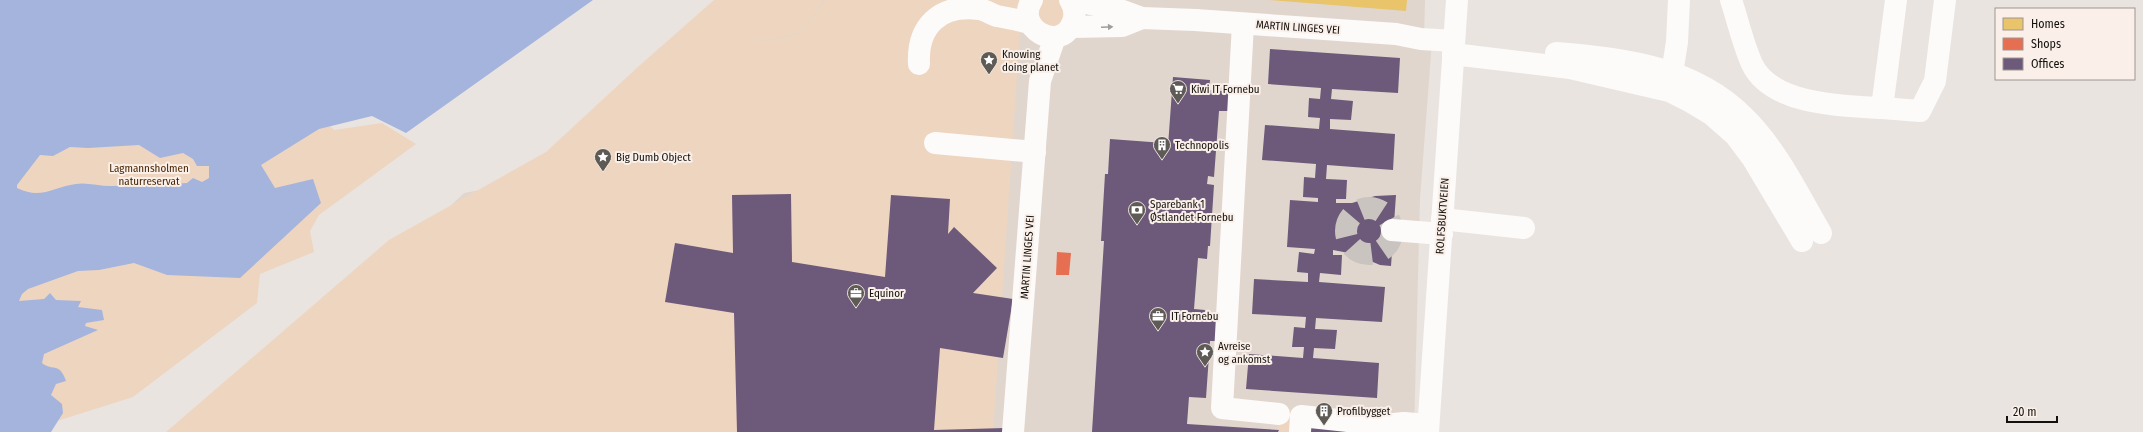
<svg xmlns="http://www.w3.org/2000/svg" width="2143" height="432" viewBox="0 0 2143 432" font-family="'Fira Sans Condensed',sans-serif">
  <rect width="100%" height="100%" fill="#e9e4df"/>
  <path fill="#e1d6cd" d="M746,0H1425L1424,39L1432,40L1420,199L1414,432H213L464,193L538,179Z"/>
  <g fill="#eed5c0">
    <path d="M714,0H824L800,33L724,49L800,34L825,0H1022L993,432H166L389,240L546,152L639,66Z"/>
    <path d="M1043,0H1059L1063,3L1066,23L1048,31L1035,10Z"/>
    <path d="M0,42L301,96L334,130L382,123L416,144L319,215L310,231L314,252L260,274L257,303L133,397L57,421L18,324Z"/>
    <path d="M1280,408L1296,410L1294,432H1278Z"/>
  </g>
  <path fill="#a4b4dd" fill-rule="evenodd" d="M0,0H593L406,133L372,116L319,129L261,165L275,188L313,179L321,203L240,278L167,275L134,263L99,270L78,271L28,289L22,294L19,301L44,299L50,293L56,300L81,301L78,307L102,310L104,320L86,323L85,326L98,330L44,354L42,363C53,372 59,361 66,381L56,384L51,395L62,404L63,413L51,432H0ZM139,145L160,158L183,153L193,159L197,166H209V178L202,182L193,178L187,183C161,184 136,186 110,186C99,186 86,182 76,184C53,187 41,200 17,188V185L40,155L53,156L70,147L88,148Z"/>
  <path fill="#e9c46a" d="M1269,0H1407L1406,11Z"/>
  <path fill="#e76f51" d="M1057,252L1071,253L1069,275H1056Z"/>
  <g fill="#6d597a">
    <path d="M1270,49L1400,58L1398,93L1332,89L1331,99L1353,101L1351,120L1330,119V129L1395,134L1393,170L1327,165L1326,179L1347,180L1346,199H1336V203H1352L1375,196L1396,195L1391,266L1380,265L1354,254L1333,250V255H1342L1341,275L1320,273L1319,282L1385,287L1382,322L1316,318L1315,329L1337,330L1335,349L1314,348L1313,358L1379,363L1377,398L1246,389L1249,354L1303,358L1304,347H1292L1294,327L1305,328L1306,317L1252,314L1254,279L1308,282V273L1297,272L1299,252L1314,254L1315,249L1287,247L1290,200L1318,202V198L1303,197L1304,177L1315,178L1316,164L1262,160L1265,125L1319,129L1320,118L1308,117L1309,98L1320,99L1321,88L1268,84Z"/>
    <path d="M1173,77L1210,80L1209,90L1234,92L1232,111H1219L1214,177L1208,176L1207,184L1214,185L1210,246H1208L1207,259L1198,258L1194,309L1205,310L1204,321H1218L1217,341H1210L1206,398L1189,397L1187,424L1279,430L1278,432H1092L1104,241H1101L1105,174H1108L1110,139L1164,143V146H1168Z"/>
    <path d="M791,194L792,262L885,277L891,195L950,199L948,234L954,227L997,268L973,293L1013,299L1003,358L940,348L934,430L1005,428V432H737L734,313L665,302L675,243L733,253L732,195Z"/>
    <path d="M1307,423L1375,432H1306Z"/>
  </g>
  <g fill="none" stroke-linecap="round" stroke-linejoin="round">
    <circle stroke="#c9c4c0" stroke-width="22" stroke-dasharray="22 11" stroke-linecap="butt" cx="1369" cy="231" r="23"/>
    <g stroke="#fcfbfa" stroke-width="22">
      <path d="M1032,0C1014,28 1059,53 1072,24C1076,16 1075,8 1070,0"/>
      <path d="M1073,0L1123,11L1142,18L1195,20L1396,34L1421,39L1454,41"/>
      <path d="M1731,0C1738,21 1743,44 1752,64C1771,105 1843,106 1882,108L1896,0"/>
      <path d="M1243,24L1222,408L1279,414"/>
      <path d="M1071,27L1122,26L1142,18"/>
      <path d="M1556,53C1622,58 1695,67 1744,117C1777,149 1798,194 1821,233"/>
      <path d="M1453,54L1570,68L1669,91L1691,102L1711,114L1735,135L1753,159L1802,241"/>
      <path d="M919,64C917,26 940,4 979,9C985,10 991,14 997,16C1008,18 1019,20 1030,23"/>
      <path d="M1670,86L1677,42L1679,0"/>
      <path d="M1882,108L1920,111L1935,81L1945,0"/>
      <path d="M935,143L1035,152"/>
      <path d="M1442,219L1524,228"/>
      <path d="M1392,230L1442,234"/>
      <path d="M1013,432L1040,81L1055,37"/>
      <path d="M1300,432L1301,416L1384,425L1404,423L1428,425"/>
      <path d="M1428,432L1457,0"/>
    </g>
  </g>
  <defs><path id="oneway-solid" d="M-6-.8H1V-3.2L6.5 0L1 3.2V.8H-6Z"/></defs>
  <use fill="#9f9d9b" href="#oneway-solid" transform="translate(1107 27) rotate(-3)"/>
  <defs>
    <symbol id="sight-pin" viewBox="-11 -11 22 30"><path d="M0 17L-7.5 6A9.5 9.5 0 1 1 7.5 6Z" fill="#5e5a56" stroke="#faf0e9"/><path d="M0-6L1.8-2.2L6-1.7L2.9 1.2L3.7 5.4L0 3.3L-3.7 5.4L-2.9 1.2L-6-1.7L-1.8-2.2Z" fill="#fff"/></symbol>
    <symbol id="supermarket-pin" viewBox="-11 -11 22 30"><path d="M0 17L-7.5 6A9.5 9.5 0 1 1 7.5 6Z" fill="#5e5a56" stroke="#faf0e9"/><path d="M-6-5.5h2.5l.6 2H6L4.5 2H-2.5L-4.4-4H-6ZM-1.5 3.2a1.3 1.3 0 1 0 .1 0ZM3 3.2a1.3 1.3 0 1 0 .1 0Z" fill="#fff"/></symbol>
    <symbol id="building-pin" viewBox="-11 -11 22 30"><path d="M0 17L-7.5 6A9.5 9.5 0 1 1 7.5 6Z" fill="#5e5a56" stroke="#faf0e9"/><path d="M-4-6H4V6H1V3H-1V6H-4ZM-2.5-4.3h1.7v1.8h-1.7ZM.8-4.3h1.7v1.8H.8ZM-2.5-1h1.7V.8h-1.7ZM.8-1h1.7V.8H.8Z" fill="#fff"/></symbol>
    <symbol id="bank-pin" viewBox="-11 -11 22 30"><path d="M0 17L-7.5 6A9.5 9.5 0 1 1 7.5 6Z" fill="#5e5a56" stroke="#faf0e9"/><path d="M-6-4H6V4H-6ZM0-2.3a2.3 2.3 0 1 0 0 4.6a2.3 2.3 0 1 0 0-4.6Z" fill="#fff"/></symbol>
    <symbol id="office-pin" viewBox="-11 -11 22 30"><path d="M0 17L-7.5 6A9.5 9.5 0 1 1 7.5 6Z" fill="#5e5a56" stroke="#faf0e9"/><path d="M-6-3h4V-5.5h4V-3h4V5H-6ZM-1-4.5V-3h2v-1.5ZM-6 0V1H6V0Z" fill="#fff"/></symbol>
  </defs>
  <g fill-rule="evenodd">
    <use href="#sight-pin" x="979" y="50" width="20" height="27"/>
    <use href="#supermarket-pin" x="1168" y="79" width="20" height="27"/>
    <use href="#building-pin" x="1152" y="135" width="20" height="27"/>
    <use href="#sight-pin" x="593" y="147" width="20" height="27"/>
    <use href="#bank-pin" x="1127" y="200" width="20" height="27"/>
    <use href="#office-pin" x="846" y="283" width="20" height="27"/>
    <use href="#office-pin" x="1148" y="306" width="20" height="27"/>
    <use href="#sight-pin" x="1195" y="342" width="20" height="27"/>
    <use href="#building-pin" x="1314" y="401" width="20" height="27"/>
  </g>
  <g text-anchor="middle" stroke-width="4" stroke-linejoin="round" paint-order="stroke">
    <g font-size="11" fill="#13100d" stroke="#faf0e9">
      <text transform="translate(1298 27) rotate(4)" y="4">MARTIN LINGES VEI</text>
      <text transform="translate(1442 216) rotate(-86)" y="4">ROLFSBUKTVEIEN</text>
      <text transform="translate(1027 257) rotate(-86)" y="4">MARTIN LINGES VEI</text>
    </g>
    <g font-size="11" fill="#13100d" stroke="#faf0e9" text-anchor="start">
      <text x="1002" y="58">Knowing<tspan x="1002" dy="13">doing planet</tspan></text>
      <text x="1191" y="93">Kiwi IT Fornebu</text>
      <text x="1175" y="149">Technopolis</text>
      <text x="616" y="161">Big Dumb Object</text>
      <text x="1150" y="208">Sparebank 1<tspan x="1150" dy="13">Østlandet Fornebu</tspan></text>
      <text x="869" y="297">Equinor</text>
      <text x="1171" y="320">IT Fornebu</text>
      <text x="1218" y="350">Avreise<tspan x="1218" dy="13">og ankomst</tspan></text>
      <text x="1337" y="415">Profilbygget</text>
    </g>
    <g font-size="11" fill="#492400" stroke="#faf0e9">
      <text x="149" y="172">Lagmannsholmen<tspan x="149" dy="13">naturreservat</tspan></text>
    </g>
  </g>
  <rect x="1995" y="8" width="140" height="72" fill="#faf0e9" stroke="#9e9691"/>
  <rect x="2003" y="18" width="20" height="12" fill="#e9c46a" stroke="#9e9691"/>
  <text x="2031" y="28" font-size="12" fill="#13100d">Homes</text>
  <rect x="2003" y="38" width="20" height="12" fill="#e76f51" stroke="#9e9691"/>
  <text x="2031" y="48" font-size="12" fill="#13100d">Shops</text>
  <rect x="2003" y="58" width="20" height="12" fill="#6d597a" stroke="#9e9691"/>
  <text x="2031" y="68" font-size="12" fill="#13100d">Offices</text>
  <path d="M2007 416v6h50v-6" fill="none" stroke="#13100d" stroke-width="2"/>
  <text x="2013" y="416" font-size="12" fill="#13100d" stroke="#faf0e9" stroke-width="3" paint-order="stroke">20 m</text>
</svg>
